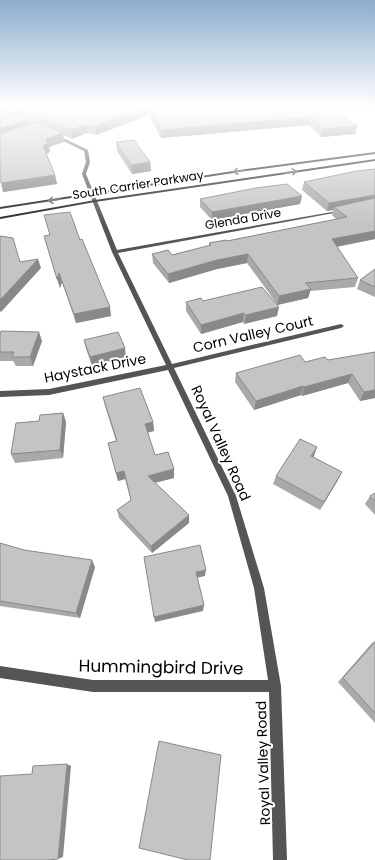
<svg xmlns="http://www.w3.org/2000/svg" width="375" height="860" viewBox="0 0 375 860" font-family="Poppins,sans-serif">
  <rect width="100%" height="100%" fill="#fff"/>
  <g fill="none" stroke-linecap="round" stroke-linejoin="round">
    <path fill="#555" fill-rule="evenodd" d="M53,134H55L88,150L90,162L86,174L117,250L343,210L345,211L118,253L172,364L341,324L344,326L341,328L174,368L236,496L264,588L281,686L287,860H273L269,692H93L0,678V666L93,680H268L254,588L228,496L168,370L49,395L0,397V391L49,389L166,365L112,252L82,174L86,162L84,151L53,136Z"/>
    <g fill="#222" fill-rule="evenodd">
      <path d="M375,152V154L246,171L0,209V207L246,169Z"/>
      <path d="M375,159V161L95,202L0,219V217L95,200Z"/>
    </g>
  </g>
  <g fill="#a9a9a9" fill-rule="evenodd">
    <path d="M0,106H328L357,126L355,134L321,137L309,125L161,138L149,115L96,135L87,133L72,139L63,135L64,142L49,147L50,152L46,154L55,175L57,184L3,192ZM28,122L31,123H32L29,124Z"/>
    <path d="M116,142L150,162L151,171L132,174L117,151Z"/>
    <path d="M304,182L375,239L337,247L358,278L355,287L310,291L308,298L277,305V316L244,324L243,322L201,334L186,311V302L203,301L277,304L247,263L217,269L169,283L153,263L152,254L172,255L209,246V243L227,241L336,219L332,215L333,210L327,211L302,190Z"/>
    <path d="M302,196L300,204L212,220L200,207V199Z"/>
    <path d="M44,236L80,240L111,316L76,323L62,282L60,288Z"/>
    <path d="M375,269V297L357,289L360,280Z"/>
    <path d="M0,333L42,341L33,366H16L13,361H0Z"/>
    <path d="M84,340L126,357L92,366L86,349Z"/>
    <path d="M375,352V398L360,401L348,383L302,396L301,395L254,410L235,382L236,373L305,362L328,360Z"/>
    <path d="M103,397L153,422L154,431L147,432L155,455L174,469V478L155,483L189,515V523L152,553L119,518L117,510L131,500L125,479L118,481L108,443L116,441L105,406Z"/>
    <path d="M63,413L66,422L63,458L15,463L11,454L39,421Z"/>
    <path d="M317,447L313,457L342,472L338,480L320,510L273,484L276,476Z"/>
    <path d="M375,493V515L365,504L370,496Z"/>
    <path d="M0,543L24,550L95,567L80,618L0,606Z"/>
    <path d="M375,641V723L338,682L372,643Z"/>
  </g>
  <g fill="#898989">
    <path d="M0,106H4L5,108L0,109Z"/>
    <path d="M149,107V115L96,135L94,127Z"/>
    <path d="M310,117L309,125L161,138V130Z"/>
    <path d="M28,120L30,128L0,138V129Z"/>
    <path d="M86,125L87,133L72,139L71,130Z"/>
    <path d="M357,126L355,134L321,137L323,129Z"/>
    <path d="M63,133L64,142L49,147L50,152L45,154L43,146L46,139Z"/>
    <path d="M150,162L151,171L132,174L131,165Z"/>
    <path d="M55,175L57,184L3,192L1,183Z"/>
    <path d="M375,195V202L334,207L333,210L327,211L329,203Z"/>
    <path d="M302,196L300,204L212,220V212Z"/>
    <path d="M375,231V239L329,248L332,239Z"/>
    <path d="M248,254L247,263L217,269L169,283L168,274L217,260Z"/>
    <path d="M38,259L41,268L1,312L0,311V300Z"/>
    <path d="M59,273L62,282L60,288L57,279Z"/>
    <path d="M311,289L308,298L277,305L279,296Z"/>
    <path d="M110,307L111,316L76,323L74,314Z"/>
    <path d="M279,307L277,316L244,324L246,315Z"/>
    <path d="M244,313L243,322L201,334V325Z"/>
    <path d="M39,332L42,341L33,366L30,357Z"/>
    <path d="M125,348L126,357L92,366L90,357Z"/>
    <path d="M352,374L348,383L302,396L304,387Z"/>
    <path d="M303,386L301,395L254,410L256,401Z"/>
    <path d="M375,390V398L360,401L364,392Z"/>
    <path d="M63,413L66,422L63,458L60,450Z"/>
    <path d="M153,422L154,431L146,433L145,424Z"/>
    <path d="M317,447L314,456L308,465L311,456Z"/>
    <path d="M174,469V478L149,484L148,476Z"/>
    <path d="M124,471L125,479L118,481L116,473Z"/>
    <path d="M342,472L338,480L320,510L324,502Z"/>
    <path d="M189,515V523L152,553L151,546Z"/>
    <path d="M92,560L95,567L80,618L76,613Z"/>
    <path d="M206,570L205,576L196,578V572Z"/>
    <path d="M204,605L203,611L155,622L154,617Z"/>
    <path d="M67,764L71,766L63,857L58,859Z"/>
  </g>
  <g fill="#c4c4c4" stroke="#898989">
    <path d="M6,106H328L357,126L323,129L310,117L161,130L149,107L94,127L86,125L71,130Z"/>
    <path d="M0,108L28,120L0,129Z"/>
    <path d="M36,122L63,133L46,139L48,143L43,146L55,175L1,183L0,181V134Z"/>
    <path d="M134,140L150,162L131,165L116,142Z"/>
    <path d="M375,169V195L329,203L304,182L357,171Z"/>
    <path d="M287,184L302,196L212,212L200,199L256,188Z"/>
    <path d="M375,198V231L332,239L358,278L305,283L311,289L279,296L248,254L217,260L168,274L152,254L168,250L172,255L211,245L209,243L226,240L227,241L347,217L334,207Z"/>
    <path d="M70,212L80,240L82,239L110,307L74,314L59,273L57,279L44,236L50,235L44,215Z"/>
    <path d="M0,236L13,238L20,262L38,259L0,300Z"/>
    <path d="M375,269V287L360,280Z"/>
    <path d="M262,287L279,307L246,315L244,313L201,325L186,302L201,298L203,301Z"/>
    <path d="M1,331L39,332L30,357H12L14,352H0V333Z"/>
    <path d="M118,332L125,348L90,357L84,340Z"/>
    <path d="M375,352V390L364,392L352,374L304,387L303,386L256,401L236,373L300,355L305,362L325,357L328,360Z"/>
    <path d="M140,388L153,422L145,424L155,455L168,452L174,469L148,476L189,515L151,546L117,510L131,500L124,471L116,473L108,443L117,441L103,397Z"/>
    <path d="M63,413L60,450L11,454L16,423L39,421L40,415Z"/>
    <path d="M300,439L317,447L311,456L342,472L324,502L276,476Z"/>
    <path d="M375,493V501L370,496Z"/>
    <path d="M0,543L24,550L92,560L76,613L0,601Z"/>
    <path d="M200,545L206,570L196,572L204,605L154,617L144,557Z"/>
    <path d="M375,642V713L343,678Z"/>
    <path d="M159,741L221,755L210,860H188L139,848Z"/>
    <path d="M67,764L58,859L48,860H0V776L32,774L33,766Z"/>
  </g>
  <defs><path id="oneway-shaft" d="M-6 0H5M1.5-3L5.5 0L1.5 3" fill="none" stroke-width="1.6" stroke-linecap="round" stroke-linejoin="round"/></defs>
  <g stroke="#646464">
    <use href="#oneway-shaft" transform="translate(239 171) rotate(171)"/>
    <use href="#oneway-shaft" transform="translate(291 172) rotate(-8)"/>
    <use href="#oneway-shaft" transform="translate(54 200) rotate(172)"/>
  </g>
  <linearGradient id="sky" x2="0" y2="1"><stop stop-color="#8cadcc"/><stop offset="0.47" stop-color="#fff"/><stop offset="1" stop-color="#fff" stop-opacity="0"/></linearGradient>
  <rect width="375" height="226" fill="url(#sky)"/>
  <g text-anchor="middle" stroke-width="4" stroke-linejoin="round" paint-order="stroke">
    <g font-size="12" fill="#000" stroke="#fff">
      <text transform="translate(138 185) rotate(-9)" y="4">South Carrier Parkway</text>
      <text transform="translate(243 219) rotate(-10)" y="4">Glenda Drive</text>
    </g>
    <g font-size="14" fill="#000" stroke="#fff">
      <text transform="translate(253 334) rotate(-13)" y="5">Corn Valley Court</text>
      <text transform="translate(95 368) rotate(-11)" y="5">Haystack Drive</text>
      <text transform="translate(221 443) rotate(66)" y="5">Royal Valley Road</text>
      <text transform="translate(263 763) rotate(-92)" y="5">Royal Valley Road</text>
    </g>
    <g font-size="17" fill="#000" stroke="#fff">
      <text transform="translate(161 667) rotate(1)" y="6">Hummingbird Drive</text>
    </g>
  </g>
</svg>
